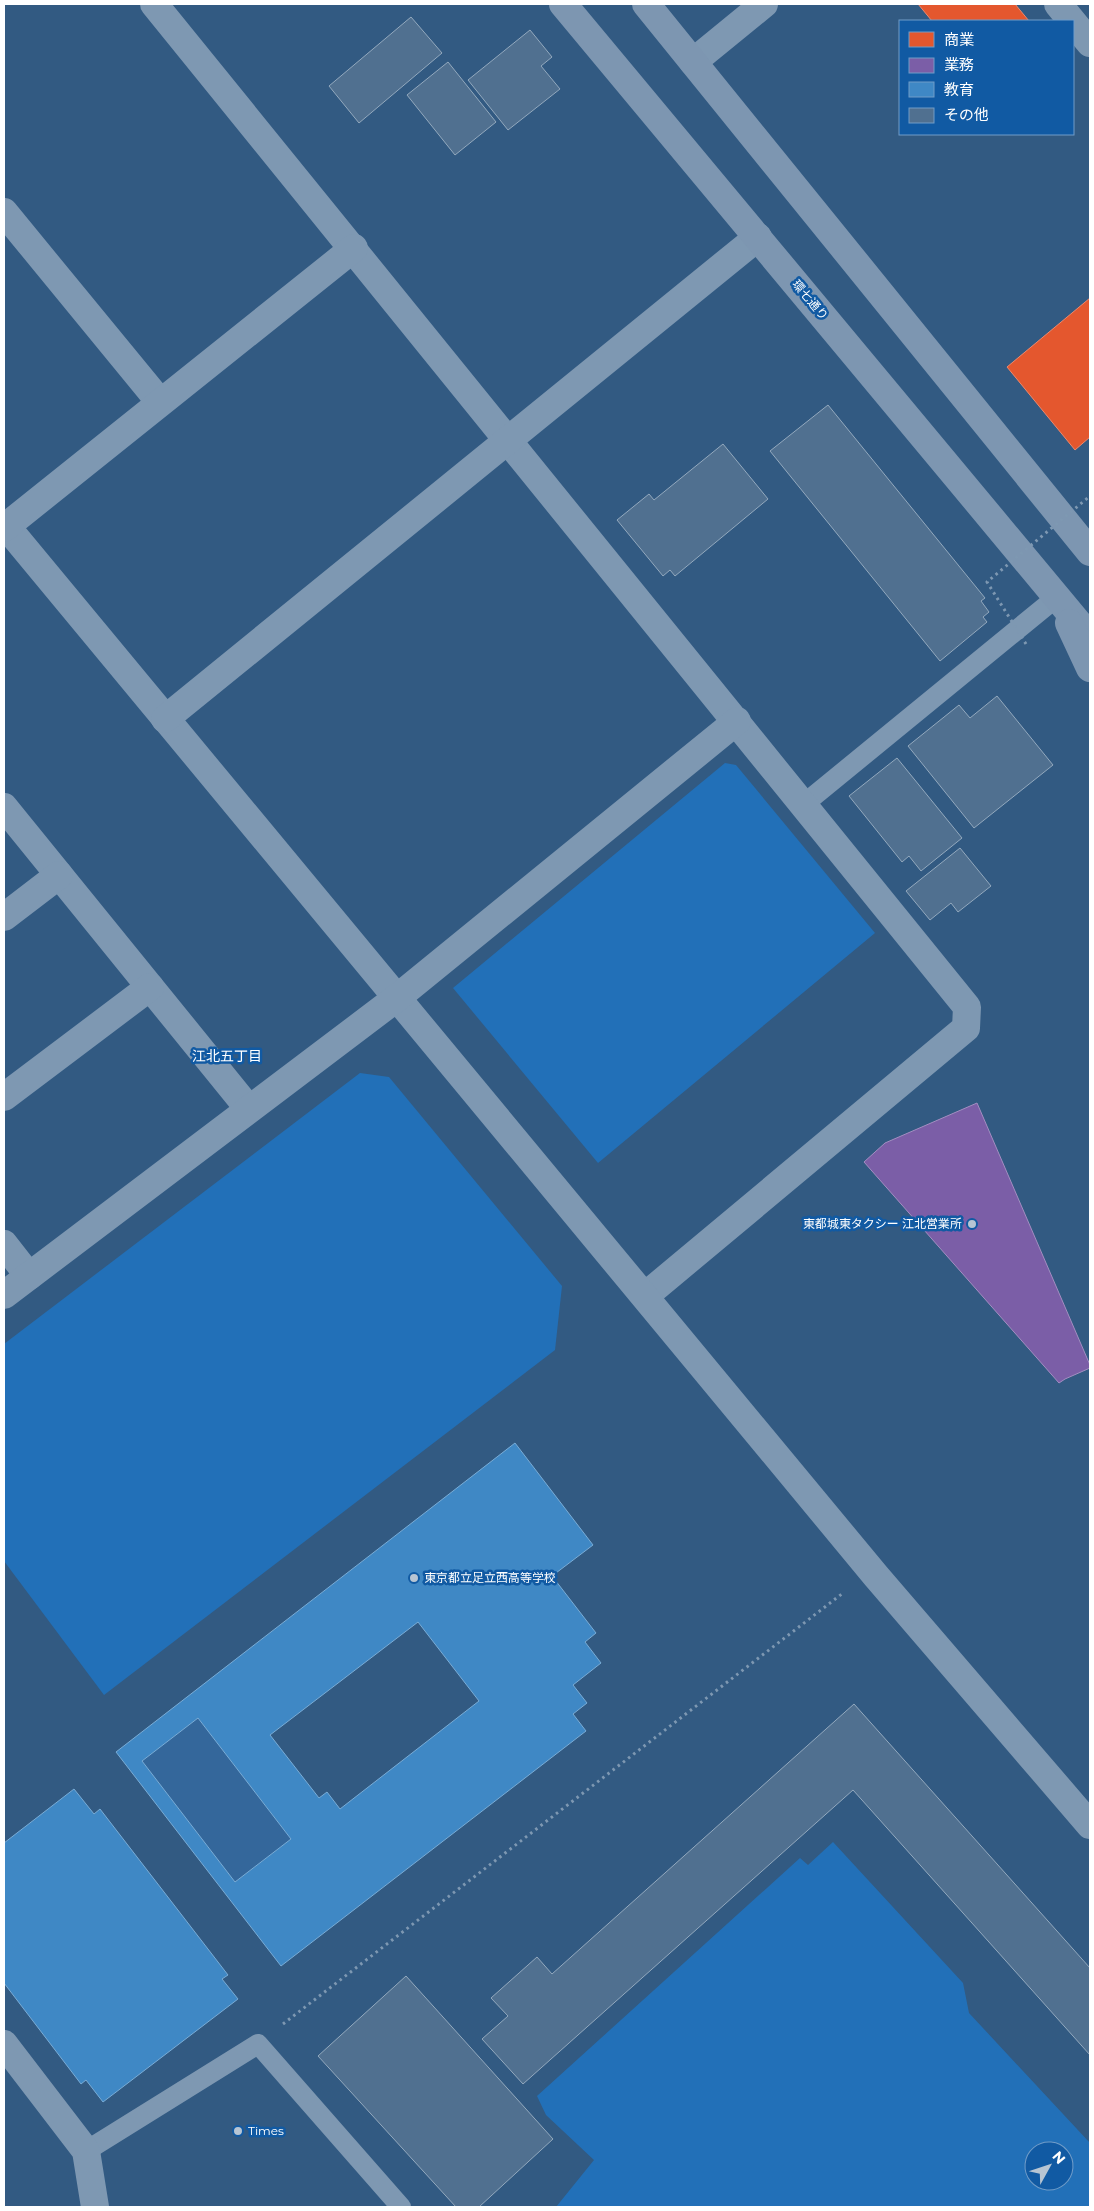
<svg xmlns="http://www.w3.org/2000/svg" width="1094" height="2211" viewBox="0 0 1094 2211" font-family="Montserrat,'Noto Sans JP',sans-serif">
  <rect width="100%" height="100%" fill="#325a82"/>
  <g fill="#2270b8" fill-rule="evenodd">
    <path d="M725,763L736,765L875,933L598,1163L453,988Z"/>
    <path d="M360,1073L389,1077L562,1286L555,1350L104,1695L4,1561V1344Z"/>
    <path d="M833,1842L963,1983L969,2013L1090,2143V2207H556L594,2160L546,2115L537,2096L800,1858L808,1865ZM1034,2151H1064V2181H1034Z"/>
  </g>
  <path fill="#34679b" d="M198,1718L291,1839L235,1882L142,1761Z"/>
  <g fill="#e4572e" stroke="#ec896d">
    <path d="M918,4H1015L1029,21H932Z"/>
    <path d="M1090,298V437L1075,450L1007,367Z"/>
  </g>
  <path fill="#7b5ea7" stroke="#a38ec1" d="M977,1103L1090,1365V1368L1065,1379L1059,1383L864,1162L885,1143Z"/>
  <g fill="#3f88c5" stroke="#79acd6" fill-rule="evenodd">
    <path d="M515,1443L593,1545L552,1576L596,1633L585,1642L601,1663L573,1685L587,1703L573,1714L586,1731L281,1966L116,1752ZM418,1622L479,1701L340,1809L327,1792L319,1798L270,1735ZM198,1718L291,1839L235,1882L142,1761Z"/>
    <path d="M74,1789L94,1814L100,1809L228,1975L222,1979L238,1999L103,2102L86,2080L81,2084L4,1983V1843Z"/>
  </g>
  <g fill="#507090" stroke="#93a9be">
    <path d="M411,17L442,53L359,123L329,86Z"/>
    <path d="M530,30L552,57L541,66L560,89L508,130L468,80Z"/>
    <path d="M448,62L496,122L455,155L407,95Z"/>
    <path d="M828,405L985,598L981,601L989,612L983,617L987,622L940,661L770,451Z"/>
    <path d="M723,444L768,499L675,576L670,570L663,576L617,520L649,494L654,500Z"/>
    <path d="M997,696L1053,765L974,828L908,746L959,705L970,718Z"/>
    <path d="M897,758L962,838L921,871L909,856L902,862L849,796Z"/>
    <path d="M960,848L991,886L958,912L951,903L930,920L906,891Z"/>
    <path d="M854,1704L1090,1968V2055L853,1790L523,2084L482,2039L508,2016L491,1998L537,1957L552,1974Z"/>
    <path d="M406,1976L553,2139L479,2207H456L318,2056Z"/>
  </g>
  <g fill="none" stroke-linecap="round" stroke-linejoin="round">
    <path stroke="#7e98b2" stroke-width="3" stroke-dasharray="2.5 4" stroke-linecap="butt" d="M283,2024L843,1593"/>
    <g stroke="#7e98b2" stroke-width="20">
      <path d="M804,804L1057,597"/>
      <path d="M86,2151L258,2044L401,2207"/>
    </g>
    <g stroke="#7e98b2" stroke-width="28">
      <path d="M154,4L967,1007L966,1028L645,1296"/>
      <path d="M1058,4L1090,43"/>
      <path d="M693,62L764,4"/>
      <path d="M4,212L160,402"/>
      <path d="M6,526L876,1576L1090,1825"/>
      <path d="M4,528L354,248"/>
      <path d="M165,719L758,237"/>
      <path d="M4,807L249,1109"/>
      <path d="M4,917L59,875"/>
      <path d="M4,1097L150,987"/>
      <path d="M4,1244L29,1276"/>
      <path d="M4,1295L398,997L737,721"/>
      <path d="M4,2044L86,2151L95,2207"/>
    </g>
    <g stroke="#7d96b1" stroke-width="28">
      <path d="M563,4L1090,637"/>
      <path d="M646,4L1090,552"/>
      <path d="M1069,623L1090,668"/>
    </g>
    <path stroke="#7e98b2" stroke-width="3" stroke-dasharray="2.5 4" stroke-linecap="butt" d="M1026,644L987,582L1090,496"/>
  </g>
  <g fill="#b7c5d3" stroke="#115aa3" stroke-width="2">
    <circle cx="972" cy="1224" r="5"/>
    <circle cx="414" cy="1578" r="5"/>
    <circle cx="238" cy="2131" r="5"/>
  </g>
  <g text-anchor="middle" stroke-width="5" stroke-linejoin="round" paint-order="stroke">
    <g font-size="12" fill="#fff" stroke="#115aa3">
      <text transform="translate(810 300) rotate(50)" y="4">環七通り</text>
    </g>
    <g font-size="12" fill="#fff" stroke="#115aa3" text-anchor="start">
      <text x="962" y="1228" text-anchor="end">東都城東タクシー 江北営業所</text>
      <text x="424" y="1582">東京都立足立西高等学校</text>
      <text x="248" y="2135">Times</text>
    </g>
    <g font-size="14" fill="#fff" stroke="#115aa3">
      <text x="227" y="1061">江北五丁目</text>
    </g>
  </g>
  <rect width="1094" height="2211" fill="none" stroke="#ffffff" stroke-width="10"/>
  <rect x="899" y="20" width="175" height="115" fill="#115aa3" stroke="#709cc8"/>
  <rect x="909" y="32" width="25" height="15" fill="#e4572e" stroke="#709cc8"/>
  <text x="944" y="45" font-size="15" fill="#ffffff">商業</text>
  <rect x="909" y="58" width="25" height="15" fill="#7b5ea7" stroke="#709cc8"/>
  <text x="944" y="70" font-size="15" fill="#ffffff">業務</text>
  <rect x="909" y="82" width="25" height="15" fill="#3f88c5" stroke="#709cc8"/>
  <text x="944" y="95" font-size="15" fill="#ffffff">教育</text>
  <rect x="909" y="108" width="25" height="15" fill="#507090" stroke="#709cc8"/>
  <text x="944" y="120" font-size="15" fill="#ffffff">その他</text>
  <g transform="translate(1049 2166) rotate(50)"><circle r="24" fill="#115aa3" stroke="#709cc8"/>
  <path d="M0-4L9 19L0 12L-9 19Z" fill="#b7c5d3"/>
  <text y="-8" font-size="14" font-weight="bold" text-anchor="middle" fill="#ffffff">N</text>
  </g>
</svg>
